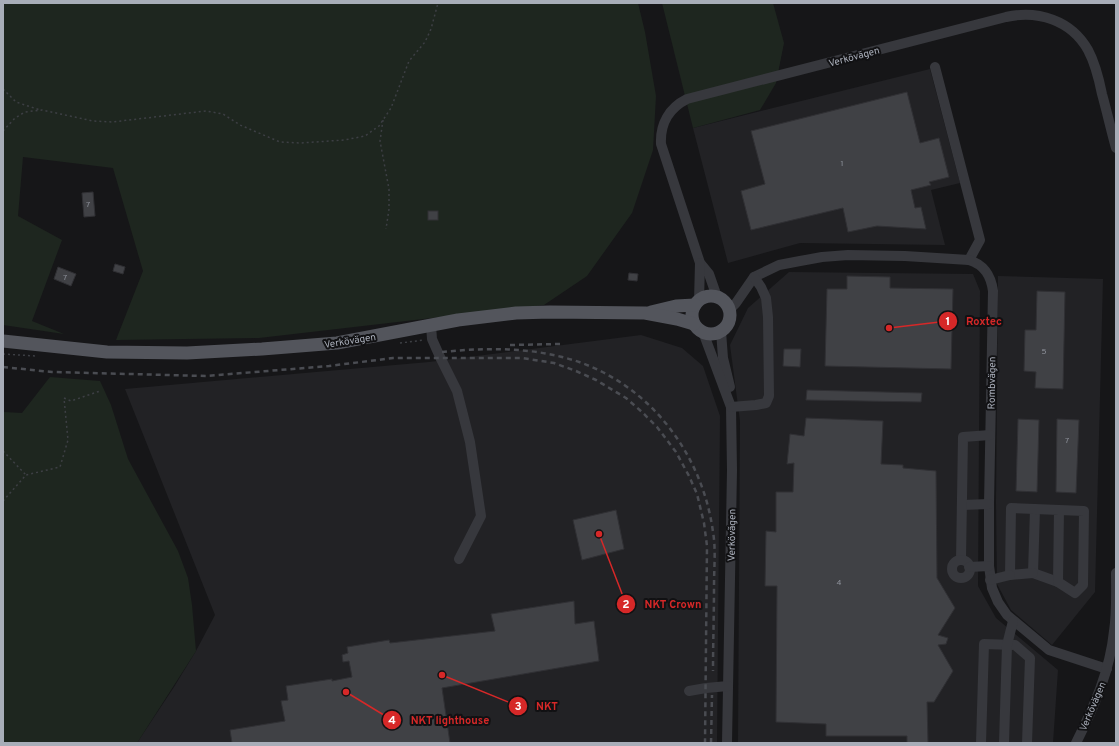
<svg xmlns="http://www.w3.org/2000/svg" width="1119" height="746" viewBox="0 0 1119 746" font-family="Overpass,sans-serif">
  <rect width="100%" height="100%" fill="#161618"/>
  <g fill="#222225">
    <path d="M930,69L960,183L931,190L945,245L800,243L728,263L693,128Z"/>
    <path d="M789,272L973,274L980,291L978,586L996,618L1058,670L1053,743H738L740,421L730,345L748,308Z"/>
    <path d="M998,276L1103,279L1095,592L1052,645L1011,610L997,584L996,502Z"/>
    <path d="M641,335L682,348L703,366L720,416L717,743H137L174,687L196,651L215,615L125,389L429,362Z"/>
  </g>
  <g fill="#1e261f">
    <path d="M3,3H638L645,32L656,96L653,150L632,213L587,276L544,305L259,338L116,340L143,271L113,168L23,157L18,216L62,240L32,321L64,334L3,325Z"/>
    <path d="M662,3H773L784,43L776,83L760,110L693,128Z"/>
    <path d="M50,377L100,381L111,405L128,459L178,551L188,578L192,605L196,651L137,743H3V412L22,413Z"/>
  </g>
  <g fill="#404145" stroke="#303034">
    <path d="M907,92L920,143L939,138L949,177L929,182L931,185L911,190L915,208L921,207L926,229L877,226L848,232L843,208L751,230L741,191L765,184L751,131Z"/>
    <path d="M93,192L95,216L84,217L82,193Z"/>
    <rect x="428" y="211" width="10" height="9"/>
    <path d="M115,264L125,267L123,274L113,271Z"/>
    <path d="M58,267L76,274L71,286L54,279Z"/>
    <path d="M629,273L638,274L637,281L628,280Z"/>
    <path d="M847,276L890,277V288L953,289L951,369L825,366L827,289H847Z"/>
    <path d="M1037,291L1065,292L1063,389L1035,388L1036,372L1024,371L1025,330H1036Z"/>
    <path d="M784,349H801L800,367L783,366Z"/>
    <path d="M807,390L922,393L921,402L806,400Z"/>
    <path d="M806,418L883,421L881,464L903,465V468L936,471L937,578L955,608L938,635L948,638L946,644L938,645L953,671L934,702H927L928,743H907V736H826V724L776,722L777,586H765L766,531L776,532V492H793L794,463L787,464L790,434L804,436Z"/>
    <path d="M1018,419L1039,420L1037,492L1016,491Z"/>
    <path d="M1057,419L1079,420L1076,493L1056,492Z"/>
    <path d="M616,510L624,549L582,560L573,520Z"/>
    <path d="M574,601L575,624L594,621L599,661L442,688L450,743H232L230,730L285,721L281,701L288,700L286,686L332,679V681L352,677L349,661L343,662L342,655L348,653L347,647L389,640L390,643L495,631L491,614Z"/>
  </g>
  <g fill="none" stroke-linecap="round" stroke-linejoin="round">
    <g stroke="#3d3f44" stroke-width="1.5" stroke-dasharray="2 3" stroke-linecap="butt">
      <path d="M3,89L16,102L40,110"/>
      <path d="M383,120L380,141L389,189V209L386,229"/>
      <path d="M3,131L15,118L25,112L42,110L93,121L112,122L206,111L223,114L240,125L280,142L301,143L344,140L365,136L379,126L391,108L409,61L425,42L431,29L438,3"/>
      <path d="M400,343L424,340"/>
      <path d="M3,354L35,356"/>
      <path d="M3,451L26,475"/>
      <path d="M3,501L26,475L60,467L68,440L64,398L71,401L100,391"/>
    </g>
    <g stroke="#37383d" stroke-width="10">
      <path d="M935,67L980,240L969,260"/>
      <path d="M717,297L709,274L700,263L661,144C660,124 669,108 687,99L1006,17C1038,10 1071,20 1088,50C1095,63 1099,79 1102,94C1107,112 1111,130 1116,148"/>
      <path d="M699,301L700,263"/>
      <path d="M729,310L736,303L754,277L779,265L800,261L822,257L848,255L905,256L969,260C985,265 991,276 993,291L989,504V566L992,588L998,602L1007,615L1049,650L1107,669"/>
      <path d="M431,325L432,339L440,357L457,391L470,442L481,516L459,559"/>
      <path d="M721,331L723,358L730,387"/>
      <path d="M703,332L731,407L732,470L727,743"/>
      <path d="M731,407L756,405L766,403L769,396L768,317L766,298L761,287L754,277"/>
      <path d="M962,505L989,504"/>
      <path d="M1035,509L1033,573L1058,582"/>
      <path d="M961,560L963,437L990,435"/>
      <circle cx="961" cy="569" r="9"/>
      <path d="M969,567L989,566"/>
      <path d="M1033,573L1010,575L1011,508C1036,509 1060,510 1084,511L1083,585L1075,593L1058,582L1059,510"/>
      <path d="M990,580L1010,575"/>
      <path d="M689,691L706,688L728,686"/>
      <path d="M981,743L984,644L1015,645L1030,658L1027,743"/>
      <path d="M1004,743L1007,645L1013,621"/>
      <path d="M1076,743C1094,707 1110,671 1114,631C1117,612 1116,592 1116,573"/>
    </g>
    <g stroke="#53555c" stroke-width="13">
      <circle cx="711" cy="315" r="19"/>
      <path d="M651,312L676,306L695,305"/>
      <path d="M3,341L107,352L187,353L262,349L337,343L458,320L516,313L550,312L645,313L677,319L694,324"/>
    </g>
    <g stroke="#4a4c52" stroke-width="2.5" stroke-dasharray="5 4" stroke-linecap="butt">
      <path d="M510,345L560,344"/>
      <path d="M442,352C481,348 523,347 562,357C644,377 702,450 713,532C716,549 714,568 714,586C714,614 713,643 713,671"/>
      <path d="M3,367L52,372L206,376L329,366L393,358H522L554,363L576,371L596,380L626,398L642,412L657,427L676,452L689,476L697,494L704,523L707,546L705,743"/>
      <path d="M711,743L712,695"/>
    </g>
  </g>
  <g text-anchor="middle" stroke-width="4" stroke-linejoin="round" paint-order="stroke">
    <g font-size="8" fill="#8e929b">
      <text x="842" y="166">1</text>
      <text x="88" y="207">7</text>
      <text x="65" y="280">7</text>
      <text x="1044" y="354">5</text>
      <text x="1067" y="443">7</text>
      <text x="839" y="585">4</text>
    </g>
    <g font-size="10" fill="#a8adb8" stroke="#111113">
      <text transform="translate(854 56) rotate(-15)" y="4">Verkövägen</text>
      <text transform="translate(350 340) rotate(-9)" y="4">Verkövägen</text>
      <text transform="translate(991 383) rotate(-89)" y="4">Rombvägen</text>
      <text transform="translate(731 535) rotate(-89)" y="4">Verkövägen</text>
      <text transform="translate(1092 706) rotate(-67)" y="4">Verkövägen</text>
    </g>
  </g>
  <path fill="none" stroke="#d62828" stroke-width="1.5" d="M889 328L948 321M599 534L626 604M442 675L518 706M346 692L392 720"/>
  <g fill="#d62828" stroke="#111113" stroke-width="1.5">
    <circle cx="889" cy="328" r="4"/>
    <circle cx="599" cy="534" r="4"/>
    <circle cx="442" cy="675" r="4"/>
    <circle cx="346" cy="692" r="4"/>
    <circle cx="948" cy="321" r="10"/>
    <circle cx="626" cy="604" r="10"/>
    <circle cx="518" cy="706" r="10"/>
    <circle cx="392" cy="720" r="10"/>
  </g>
  <g font-size="12" text-anchor="middle" font-weight="bold" fill="#fff">
    <text x="948" y="325">1</text>
    <text x="626" y="608">2</text>
    <text x="518" y="710">3</text>
    <text x="392" y="724">4</text>
  </g>
  <g font-size="11" text-anchor="middle" font-weight="bold" fill="#d62828" stroke="#111113" stroke-width="4" stroke-linejoin="round" paint-order="stroke">
    <text x="984" y="325">Roxtec</text>
    <text x="673" y="608">NKT Crown</text>
    <text x="547" y="710">NKT</text>
    <text x="450" y="724">NKT lighthouse</text>
  </g>
  <rect width="1119" height="746" fill="none" stroke="#a8adb8" stroke-width="8"/>
</svg>
